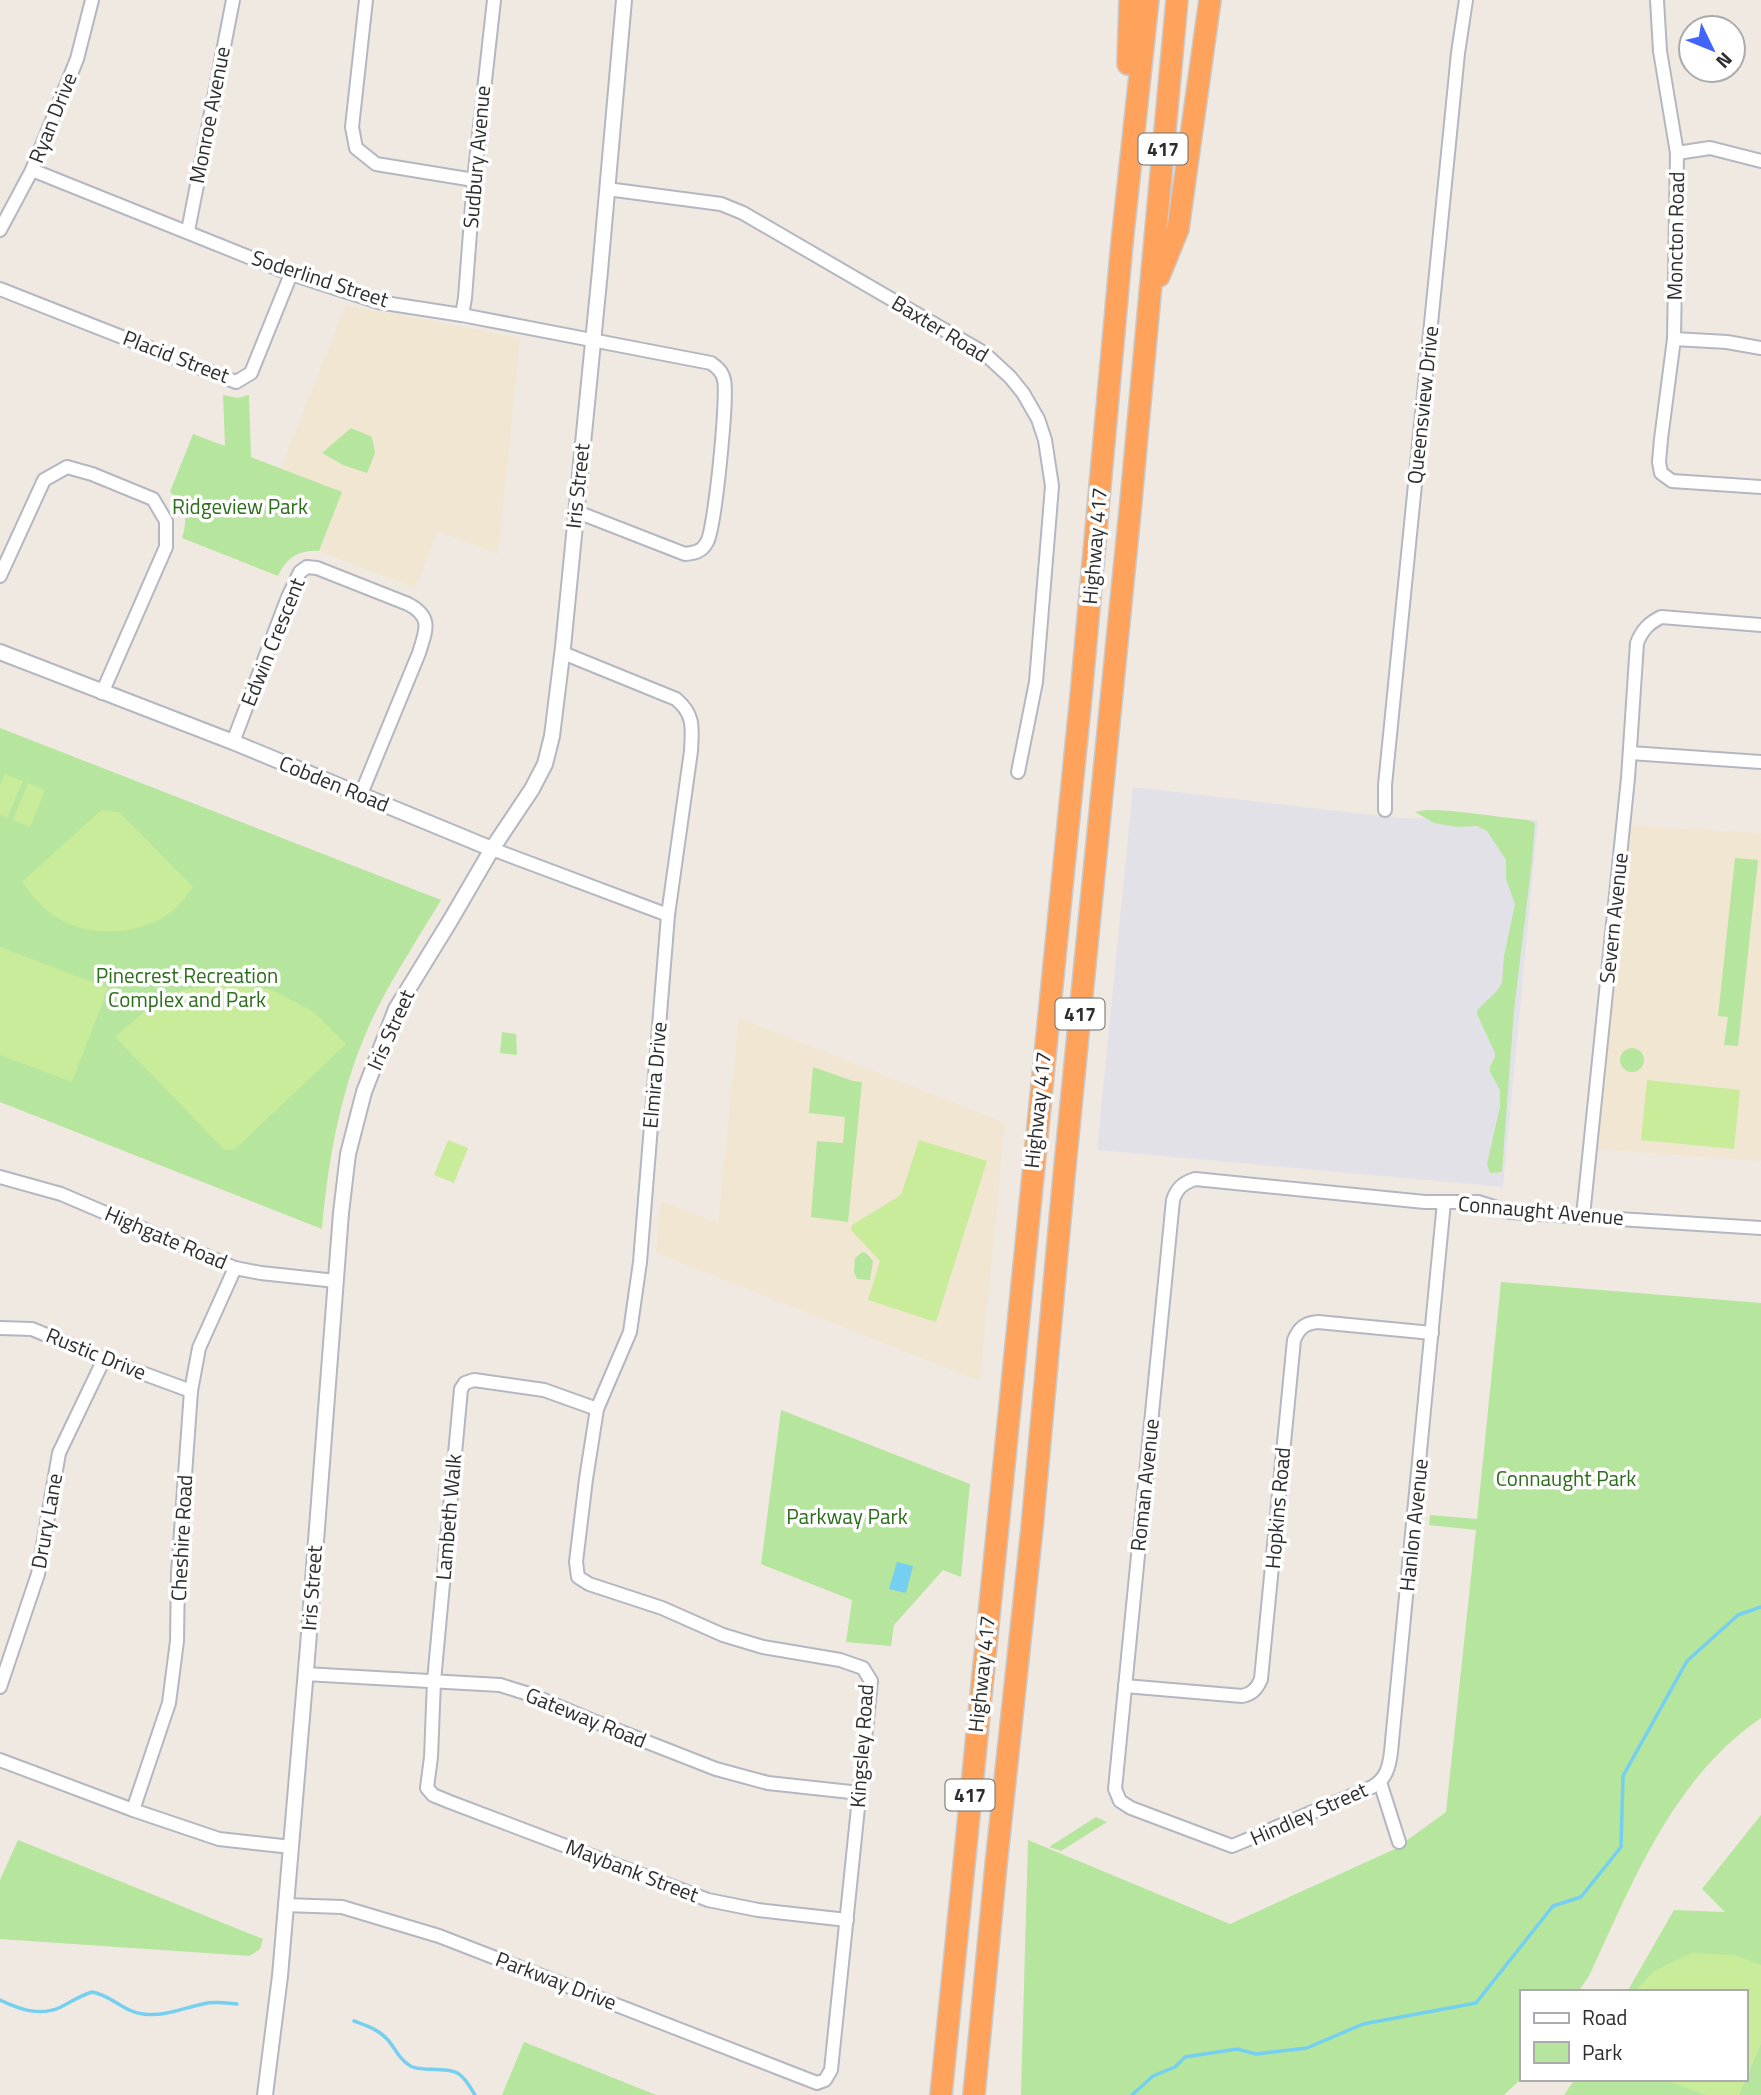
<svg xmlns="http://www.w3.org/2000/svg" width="1761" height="2095" viewBox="0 0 1761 2095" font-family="'Titillium Web',sans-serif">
  <rect width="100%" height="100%" fill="#efe9e1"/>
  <path fill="#e3e1e8" d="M1133,787L1398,818L1538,820L1503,1187L1097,1150Z"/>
  <g fill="#f0e6d1">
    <path d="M346,305L520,338L498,554L438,531L415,588L319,551L341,492L281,468Z"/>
    <path d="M1629,826L1761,833V1161L1596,1149Z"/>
    <path d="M739,1018L1005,1123L980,1381L656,1253L661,1201L718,1223Z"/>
  </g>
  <g fill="#b6e59e">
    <path d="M223,395L238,398L249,395L251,457L342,492L319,551C299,549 286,558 278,576L182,538C188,520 186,505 170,492L193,434L225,446Z"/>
    <path d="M351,428L372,437L375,453L367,473L343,465L322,453Z"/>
    <path d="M0,728L441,900C419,937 395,973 376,1011C342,1081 329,1152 322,1229L0,1102Z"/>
    <path d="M1426,810C1460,810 1494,817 1528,820L1535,823L1532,861L1514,1010L1502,1172L1490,1173L1487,1164L1500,1107V1090L1490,1072V1066L1495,1057V1053L1477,1014V1010L1496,992L1502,983L1504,956L1515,904L1506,879V860L1487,831L1477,826L1457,827L1434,823L1415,812Z"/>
    <path d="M1735,858L1758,860L1738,1046L1724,1045L1728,1017L1718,1016Z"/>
    <path d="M502,1032L516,1034L517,1055L500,1053Z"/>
    <circle cx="1632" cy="1060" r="12"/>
    <path d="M813,1067L853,1081L862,1082L848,1222L811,1217L817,1141L843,1143L845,1117L809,1113Z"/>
    <path d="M862,1252L866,1253L873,1261L870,1280L857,1279L854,1272L855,1258Z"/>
    <path d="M1501,1282L1761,1303V1718C1672,1779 1633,1882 1589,1976L1578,1992H1521V2079L1504,2095H1021L1028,1840L1230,1924L1395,1849L1446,1812L1476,1530L1429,1525L1430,1515L1477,1519Z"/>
    <path d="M781,1410L970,1484L961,1577L943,1570L894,1625L891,1646L846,1642L852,1600L761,1564Z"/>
    <path d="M1761,1815V2095H1564L1575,2079H1745V1992H1627L1674,1910L1725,1912L1702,1889Z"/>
    <path d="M1096,1817L1107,1822L1061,1851L1049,1847Z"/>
    <path d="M18,1840L263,1939L260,1949L250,1956L0,1939V1880Z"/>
    <path d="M524,2042L656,2095H502Z"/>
  </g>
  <g fill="#c9ec9a">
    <path d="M5,774L23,781L7,818L0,815V786Z"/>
    <path d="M28,783L45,790L30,827L13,820Z"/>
    <path d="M101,810L119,812L193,887C185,898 178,908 167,915C137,935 92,937 61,920C45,912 32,896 22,882Z"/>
    <path d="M0,947L108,988L72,1082L0,1055Z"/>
    <path d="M230,983L272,990L314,1012L346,1044L234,1150H225L115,1037L147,1009L183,990Z"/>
    <path d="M1647,1080L1740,1090L1734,1149L1641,1140Z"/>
    <path d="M448,1140L468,1148L454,1183L434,1175Z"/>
    <path d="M919,1140L987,1161L936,1322L868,1300L880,1261L851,1230L852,1225L901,1195Z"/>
    <path d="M1692,1953L1734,1955L1761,1965V2044L1739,2095H1706L1662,2079H1745V1992H1634L1654,1971Z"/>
  </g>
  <path fill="#75cff0" d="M897,1562L913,1566L906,1593L889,1589Z"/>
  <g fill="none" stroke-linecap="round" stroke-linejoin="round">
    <g stroke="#75cff0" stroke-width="3.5">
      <path d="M0,2000C19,2009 40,2017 61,2007C71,2002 81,1995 92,1992C111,1995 124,2012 143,2014C164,2017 183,2008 203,2004C214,2001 226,2003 237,2004"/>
      <path d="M354,2021C367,2026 378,2029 388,2040C395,2048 399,2059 409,2065C414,2069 419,2068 425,2069C456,2071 459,2067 475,2095"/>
      <path d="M1132,2095L1153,2076L1175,2067L1185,2057L1237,2049L1256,2054L1307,2048L1363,2024L1476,2003L1553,1906L1581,1897L1621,1847L1623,1776L1687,1661L1738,1615L1761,1607"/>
    </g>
    <defs>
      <g id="minor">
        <path d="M366,0L352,127L356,148L376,164L474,180"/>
        <path d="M1657,0L1660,51L1677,153L1674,339L1661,439L1659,462L1661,473L1672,481L1761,487"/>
        <path d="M1677,153L1710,148L1761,161"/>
        <path d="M32,170L291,274L378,302L462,315L711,363C717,367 723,372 724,380C728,396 715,529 707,542C702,552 694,553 685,554L585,515L576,514"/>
        <path d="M607,189L721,204L743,213L984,353L1010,377L1023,393L1038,419L1045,440L1052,486L1036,682L1018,772"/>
        <path d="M0,230L32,170L77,59L92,0"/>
        <path d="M188,231L233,0"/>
        <path d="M0,289L236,382L251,373L291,274"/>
        <path d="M462,315L465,298L474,180L494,0"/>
        <path d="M1674,339L1727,342L1761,348"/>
        <path d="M0,576L44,480L67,467L92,474L153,499L166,521V547L102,693"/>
        <path d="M233,742L288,597L300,572L307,567L317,568L408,604C433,617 426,630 419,653L361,794"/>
        <path d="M1630,753L1761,762"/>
        <path d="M1385,810V785L1458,53L1466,0"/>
        <path d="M492,849L668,915"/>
        <path d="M0,1177L61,1194L235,1268L261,1273L336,1281"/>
        <path d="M1444,1202L1391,1752C1389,1768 1386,1779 1372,1787L1232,1846L1131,1808L1120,1801L1115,1789L1173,1200C1177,1188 1183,1183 1195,1179L1425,1202H1478L1510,1212L1761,1228"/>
        <path d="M1583,1216L1628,778L1637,643C1642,630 1649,623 1661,617L1761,625"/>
        <path d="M0,1328L32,1329L104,1359L191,1391"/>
        <path d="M597,1409L544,1390L474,1380L465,1383L461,1389L434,1681L431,1757L427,1788L433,1795L450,1802L708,1900L758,1910L847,1920"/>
        <path d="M305,1674L500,1685L532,1695L596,1722L716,1769L768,1783L860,1793"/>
        <path d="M1125,1686L1242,1696C1252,1694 1257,1689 1261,1679L1294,1340C1299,1328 1305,1323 1318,1322L1432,1333"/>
        <path d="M0,1687L38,1574L59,1453L104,1359"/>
        <path d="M0,1760L133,1810L219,1839L291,1847"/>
        <path d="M1380,1782L1399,1842"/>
        <path d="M133,1810L169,1703L177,1641L178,1573L191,1391L199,1348L235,1268"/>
        <path d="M285,1905L342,1907L439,1936L817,2083L825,2080L831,2070L871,1681L863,1668L840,1660L763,1647L723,1635L662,1608L589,1584L578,1577L576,1562L586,1479L597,1409L630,1332L640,1262L668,915L691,751C692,728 695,715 676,699L563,653"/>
      </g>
      <g id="tertiary">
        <path d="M0,652L233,742L492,849"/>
        <path d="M265,2095L280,1976L308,1646L341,1213L348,1154L364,1092L396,1009L450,921L492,849L532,789L545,764L552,736L563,647L600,271L624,0"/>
      </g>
      <g id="motorway">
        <path d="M1128,64L1130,0"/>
        <path d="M1159,276L1178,229L1210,0"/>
        <path d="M941,2095L1081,696L1122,243L1148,0"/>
        <path d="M974,2095L996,1865L1032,1528L1064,1176L1131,501L1177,0"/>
      </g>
    </defs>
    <use href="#minor" stroke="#b4b7c1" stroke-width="16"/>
    <use href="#tertiary" stroke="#b4b7c1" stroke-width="18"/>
    <use href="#motorway" stroke="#c9c9c9" stroke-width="24"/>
    <use href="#minor" stroke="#fff" stroke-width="12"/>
    <use href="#tertiary" stroke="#fff" stroke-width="14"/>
    <use href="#motorway" stroke="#ffa35c" stroke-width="21"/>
  </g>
  <g text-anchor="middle" stroke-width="7" stroke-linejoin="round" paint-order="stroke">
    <g fill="#fff" stroke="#6d6d6d" stroke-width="2">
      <rect x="1138.5" y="133.5" width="49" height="31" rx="5"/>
      <rect x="1055.5" y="998.5" width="49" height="31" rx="5"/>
      <rect x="945.5" y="1779.5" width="49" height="31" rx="5"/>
    </g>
    <g font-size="19" font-weight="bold" fill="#2e2e2e">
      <text x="1163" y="156">417</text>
      <text x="1080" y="1021">417</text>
      <text x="970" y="1802">417</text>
    </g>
    <g font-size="21" fill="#2e2e2e" stroke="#fff">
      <text transform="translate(210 115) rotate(-79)" y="7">Monroe Avenue</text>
      <text transform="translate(53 118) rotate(-68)" y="7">Ryan Drive</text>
      <text transform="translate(477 157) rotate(-85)" y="7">Sudbury Avenue</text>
      <text transform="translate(1676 236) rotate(-89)" y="7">Moncton Road</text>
      <text transform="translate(320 279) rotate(18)" y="7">Soderlind Street</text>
      <text transform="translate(940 329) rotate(31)" y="7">Baxter Road</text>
      <text transform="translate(176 357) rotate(21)" y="7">Placid Street</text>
      <text transform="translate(1423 405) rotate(-84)" y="7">Queensview Drive</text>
      <text transform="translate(578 486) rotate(-84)" y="7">Iris Street</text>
      <text transform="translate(1095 546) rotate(-85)" y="7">Highway 417</text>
      <text transform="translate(273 642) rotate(-68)" y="7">Edwin Crescent</text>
      <text transform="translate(334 784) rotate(22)" y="7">Cobden Road</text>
      <text transform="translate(1614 918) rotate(-84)" y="7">Severn Avenue</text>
      <text transform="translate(391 1030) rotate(-66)" y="7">Iris Street</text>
      <text transform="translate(655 1075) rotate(-85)" y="7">Elmira Drive</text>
      <text transform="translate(1038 1110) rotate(-84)" y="7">Highway 417</text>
      <text transform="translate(1541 1211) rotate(5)" y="7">Connaught Avenue</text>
      <text transform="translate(166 1238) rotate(23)" y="7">Highgate Road</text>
      <text transform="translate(96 1354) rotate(22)" y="7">Rustic Drive</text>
      <text transform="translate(1145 1485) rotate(-84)" y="7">Roman Avenue</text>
      <text transform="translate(1278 1508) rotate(-85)" y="7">Hopkins Road</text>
      <text transform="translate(449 1517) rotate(-85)" y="7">Lambeth Walk</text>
      <text transform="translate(47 1521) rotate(-80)" y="7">Drury Lane</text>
      <text transform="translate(1414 1525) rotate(-84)" y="7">Hanlon Avenue</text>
      <text transform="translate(182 1538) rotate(-87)" y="7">Cheshire Road</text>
      <text transform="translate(312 1588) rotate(-86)" y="7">Iris Street</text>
      <text transform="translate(982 1674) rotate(-84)" y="7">Highway 417</text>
      <text transform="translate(586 1718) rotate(22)" y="7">Gateway Road</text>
      <text transform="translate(862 1746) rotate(-86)" y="7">Kingsley Road</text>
      <text transform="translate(1309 1814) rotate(-24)" y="7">Hindley Street</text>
      <text transform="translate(632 1871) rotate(21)" y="7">Maybank Street</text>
      <text transform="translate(556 1981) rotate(21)" y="7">Parkway Drive</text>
    </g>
    <g font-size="21" fill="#2c6e1b" stroke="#fff">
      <text x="240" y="514">Ridgeview Park</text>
      <text x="187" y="983">Pinecrest Recreation<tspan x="187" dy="24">Complex and Park</tspan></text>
      <text x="1566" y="1486">Connaught Park</text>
      <text x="847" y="1524">Parkway Park</text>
    </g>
  </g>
  <rect x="1520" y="1990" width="228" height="91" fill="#ffffff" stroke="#ababab" stroke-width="2"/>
  <rect x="1534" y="2013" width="35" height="10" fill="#ffffff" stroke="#ababab" stroke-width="2"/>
  <text x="1582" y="2025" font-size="21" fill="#2e2e2e">Road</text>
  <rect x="1534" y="2042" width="35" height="21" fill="#b6e59e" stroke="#ababab" stroke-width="2"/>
  <text x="1582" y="2060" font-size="21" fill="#2e2e2e">Park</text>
  <g transform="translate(1712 49) rotate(133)"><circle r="33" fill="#ffffff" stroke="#ababab" stroke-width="2"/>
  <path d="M0-5L12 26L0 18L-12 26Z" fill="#4264fb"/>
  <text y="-10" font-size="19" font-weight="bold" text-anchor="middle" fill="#2e2e2e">N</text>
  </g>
</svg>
